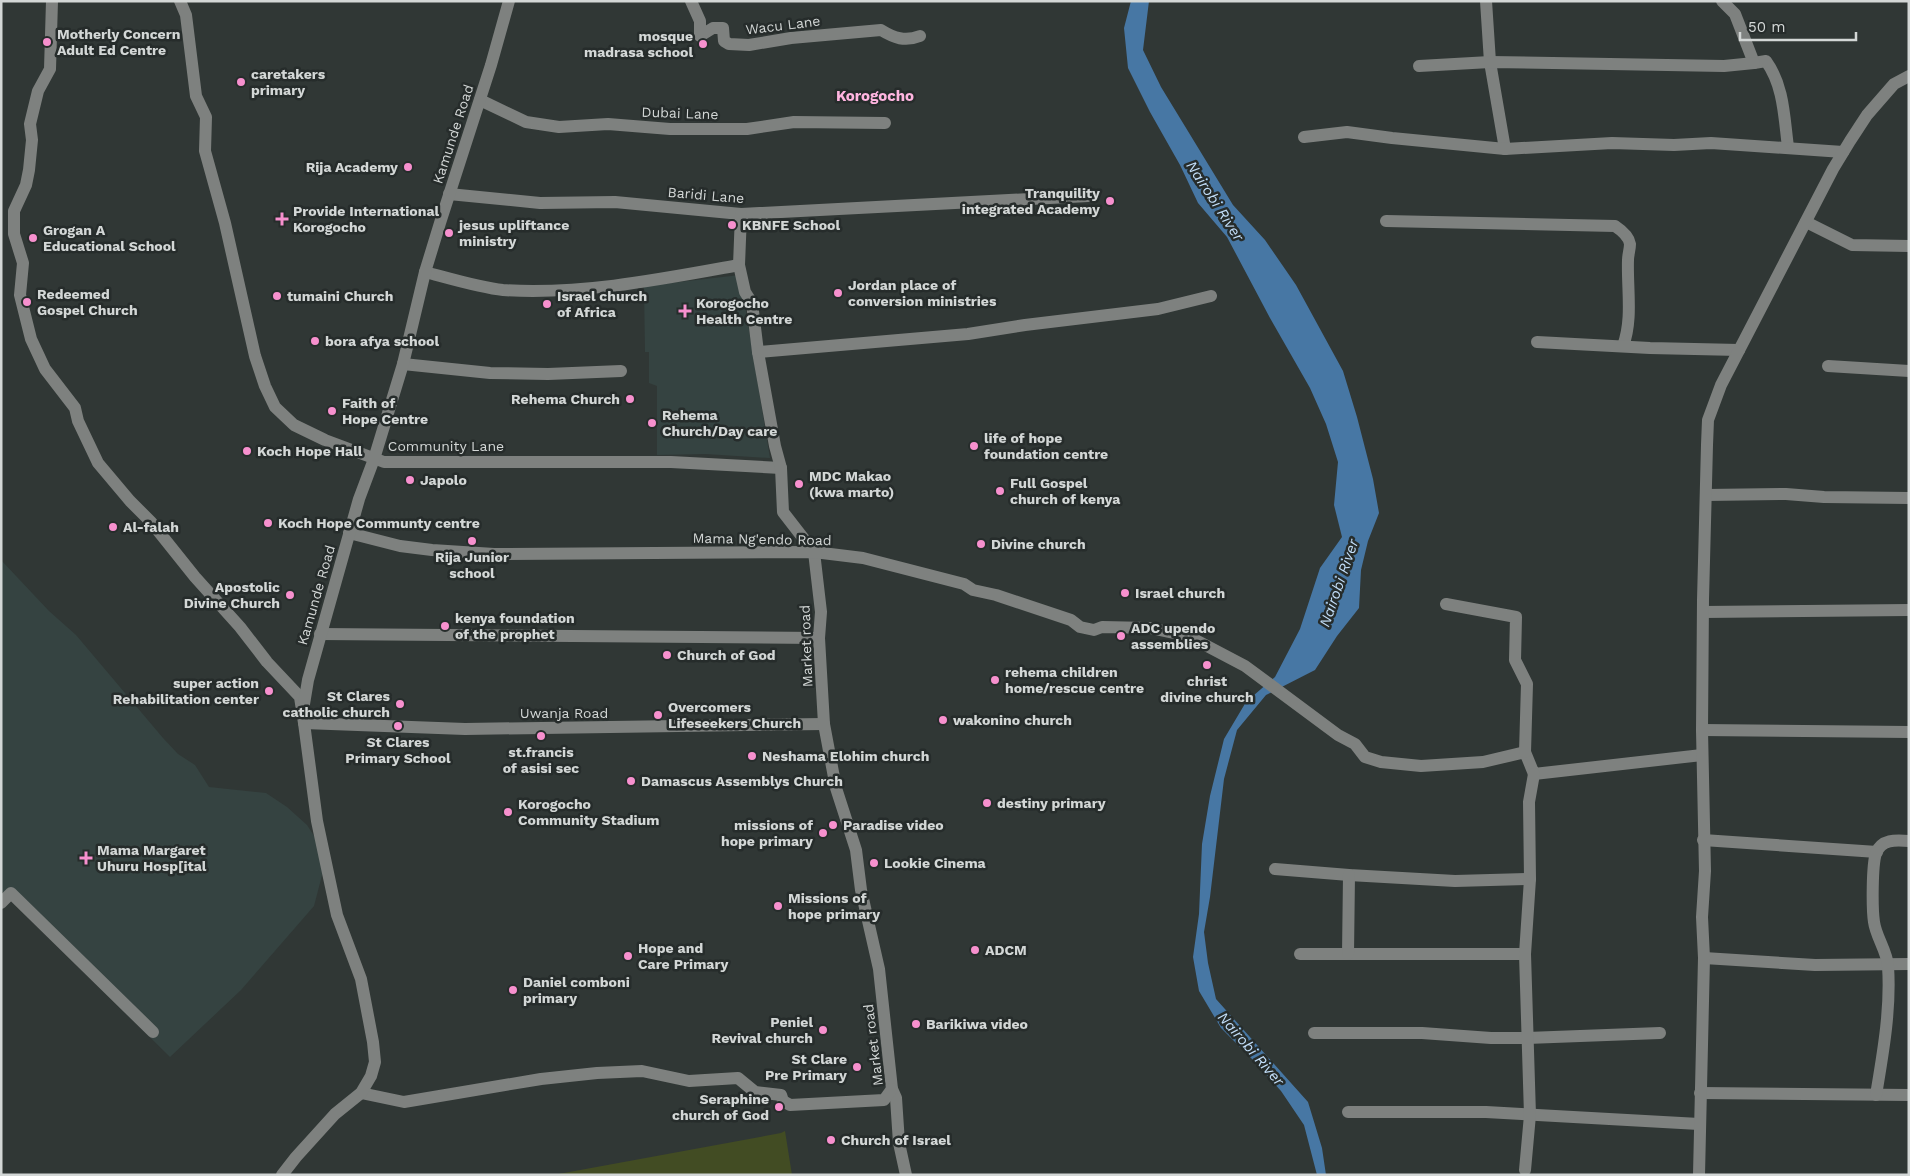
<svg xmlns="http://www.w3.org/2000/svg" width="1910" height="1176" viewBox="0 0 1910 1176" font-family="'Work Sans',sans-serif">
  <rect width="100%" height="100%" fill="#303735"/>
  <g fill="#354341">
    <path d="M740,275L770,458L705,454L657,455V386L649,383V352H645L644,286Z"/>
    <path d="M1,560L49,611L76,635L163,738L178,754L195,765L209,787L266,793L287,807L307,825L327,856L314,906L241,990L170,1057L1,890Z"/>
  </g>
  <path fill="#424c23" d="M785,1131L792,1175H553L781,1133Z"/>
  <path fill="#4777a4" d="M1131,1H1149L1143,50L1161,87L1233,205L1265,240L1296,285L1343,371L1357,417L1373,479L1379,513L1368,541L1361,570L1359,608L1337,636L1315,670L1266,695L1237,730L1224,779L1210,897L1204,932L1208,963L1216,999L1308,1102L1322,1148L1326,1175H1317L1304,1125L1281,1091L1254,1061L1221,1028L1199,991L1193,957L1199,914L1202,844L1210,796L1224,739L1246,702L1275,677L1300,629L1320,568L1342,537L1334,505L1338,462L1326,424L1310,388L1270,318L1227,237L1198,203L1180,165L1150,112L1128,68L1124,28Z"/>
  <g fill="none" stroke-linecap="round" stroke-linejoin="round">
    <g stroke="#7e817f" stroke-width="12">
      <path d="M52,1L50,69L38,91L30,124L32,140L29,170L26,185L14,211V234L23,263L20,295L31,339L45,369L75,408L78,421L98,463L130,501L151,522L195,577L240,627L267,662L300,697L304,723L465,729L824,724"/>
      <path d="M180,1L186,15L196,96L206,117L205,151L225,223L255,356L265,386L275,407L294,425L325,440L384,462H671L781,468"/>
      <path d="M691,1L700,21V36L713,28H723L724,41L729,44L749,45L791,38L881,30C894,38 905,42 920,36"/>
      <path d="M1486,1L1490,62L1505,149"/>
      <path d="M1722,1L1735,14L1754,63L1766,61C1784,86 1784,117 1788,147"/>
      <path d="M1419,66L1490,62L1724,66L1754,63"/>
      <path d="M480,100L526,122L559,127L608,124L670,129H747L794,122L885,123"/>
      <path d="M1304,137L1347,132L1392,138L1505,149L1612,143L1674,145L1711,143L1843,152"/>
      <path d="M449,194L540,203L615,202L741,214L1088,196"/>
      <path d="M741,214L739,265L745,292L752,303L758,352L775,446L781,468L783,512L814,552L821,612L819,638L824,724L836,788L856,850L861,890L879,969L892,1089L896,1098L899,1143L906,1175"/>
      <path d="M1386,221L1615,226C1621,230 1629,237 1630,244C1630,249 1628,255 1628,260C1627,289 1633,319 1623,346"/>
      <path d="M1806,222L1852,245L1909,246"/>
      <path d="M425,272C448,278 481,288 503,290C582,295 662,279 739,265"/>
      <path d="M1537,342L1650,348L1739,350"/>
      <path d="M758,352L968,334L1025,325L1158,309L1211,296"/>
      <path d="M403,364L490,373L548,374L621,371"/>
      <path d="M1828,366L1909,371"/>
      <path d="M1706,495L1786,494L1824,497L1909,498"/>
      <path d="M349,533L400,546L432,550L494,554L814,552L863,558L964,584L973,590L996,595L1071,620L1080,627L1094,630L1102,627L1150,628L1188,636L1245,666L1338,735L1355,744L1365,757L1381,762L1421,766L1483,762L1525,752L1534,774L1702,755"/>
      <path d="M1446,604L1516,617L1515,660L1527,684L1525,752"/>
      <path d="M1703,612L1909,610"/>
      <path d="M320,634L819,638"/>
      <path d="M1702,730L1909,732"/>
      <path d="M1703,840L1877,852"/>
      <path d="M1275,869L1349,875L1455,881L1530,879"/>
      <path d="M1,903L11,893L153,1032"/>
      <path d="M1300,954H1525"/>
      <path d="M1348,954L1349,875"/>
      <path d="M1704,958L1815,965L1909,964"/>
      <path d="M1314,1033H1422L1491,1038H1527L1660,1033"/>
      <path d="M361,1093L404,1102L541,1079L597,1073L642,1071L689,1081L738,1078L755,1092L781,1095L783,1101L790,1105L884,1100L892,1089"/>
      <path d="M1700,1093L1909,1095"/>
      <path d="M1876,1095C1883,1053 1891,1009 1888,966C1887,951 1876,937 1874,922C1872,909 1872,865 1876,853C1882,839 1895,840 1909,841"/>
      <path d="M1348,1112H1486L1699,1124"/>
      <path d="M1525,1170L1530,1115L1525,954L1530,879L1529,802L1534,774"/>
      <path d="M282,1175L296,1157L335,1114L361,1093L371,1076L375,1062L373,1042L361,979L337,915L317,821L304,723V704L308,680L359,499L374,459L403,364L425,272L440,223L491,65L509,1"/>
      <path d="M1699,1175L1704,958L1702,917L1705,871L1702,730L1703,600L1707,445L1708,420L1721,385L1833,169L1850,141L1867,115L1894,84L1909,76"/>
    </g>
  </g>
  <g fill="#f790ce" stroke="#262c2b" stroke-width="2">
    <circle cx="47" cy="42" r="5"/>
    <circle cx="703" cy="44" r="5"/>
    <circle cx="241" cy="82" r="5"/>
    <circle cx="408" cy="167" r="5"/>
    <circle cx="1110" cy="201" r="5"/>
    <path d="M279.5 211.5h5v5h5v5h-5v5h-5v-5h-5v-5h5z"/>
    <circle cx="732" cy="225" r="5"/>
    <circle cx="449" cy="233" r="5"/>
    <circle cx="33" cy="238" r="5"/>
    <circle cx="838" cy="293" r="5"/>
    <circle cx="277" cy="296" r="5"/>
    <circle cx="27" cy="302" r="5"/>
    <circle cx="547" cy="304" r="5"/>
    <path d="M682.5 303.5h5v5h5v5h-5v5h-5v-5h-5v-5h5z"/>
    <circle cx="315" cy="341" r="5"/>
    <circle cx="630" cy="399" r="5"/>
    <circle cx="332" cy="411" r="5"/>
    <circle cx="652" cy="423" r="5"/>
    <circle cx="974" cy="446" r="5"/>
    <circle cx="247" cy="451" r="5"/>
    <circle cx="410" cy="480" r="5"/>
    <circle cx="799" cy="484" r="5"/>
    <circle cx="1000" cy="491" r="5"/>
    <circle cx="268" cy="523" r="5"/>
    <circle cx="113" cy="527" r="5"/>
    <circle cx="472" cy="541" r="5"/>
    <circle cx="981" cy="544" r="5"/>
    <circle cx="1125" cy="593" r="5"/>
    <circle cx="290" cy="595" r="5"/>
    <circle cx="445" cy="626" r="5"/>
    <circle cx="1121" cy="636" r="5"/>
    <circle cx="667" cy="655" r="5"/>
    <circle cx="1207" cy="665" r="5"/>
    <circle cx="995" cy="680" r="5"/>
    <circle cx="269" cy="691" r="5"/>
    <circle cx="400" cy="704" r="5"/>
    <circle cx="658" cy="715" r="5"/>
    <circle cx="943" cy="720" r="5"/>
    <circle cx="398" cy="726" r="5"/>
    <circle cx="541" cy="736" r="5"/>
    <circle cx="752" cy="756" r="5"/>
    <circle cx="631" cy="781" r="5"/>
    <circle cx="987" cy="803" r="5"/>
    <circle cx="508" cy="812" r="5"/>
    <circle cx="833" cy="825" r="5"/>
    <circle cx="823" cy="833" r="5"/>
    <path d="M83.5 850.5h5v5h5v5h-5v5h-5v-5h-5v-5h5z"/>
    <circle cx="874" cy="863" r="5"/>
    <circle cx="778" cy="906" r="5"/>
    <circle cx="975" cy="950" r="5"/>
    <circle cx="628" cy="956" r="5"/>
    <circle cx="513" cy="990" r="5"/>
    <circle cx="916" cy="1024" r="5"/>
    <circle cx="823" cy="1030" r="5"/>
    <circle cx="857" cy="1067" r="5"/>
    <circle cx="779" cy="1107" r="5"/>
    <circle cx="831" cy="1140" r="5"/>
  </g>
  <g text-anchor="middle" stroke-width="5" stroke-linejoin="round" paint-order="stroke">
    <g font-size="14" fill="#d3d7d6" stroke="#262c2b">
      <text transform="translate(783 25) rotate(-7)" y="5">Wacu Lane</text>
      <text transform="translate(680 113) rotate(2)" y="5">Dubai Lane</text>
      <text transform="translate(453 134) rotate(-72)" y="5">Kamunde Road</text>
      <text transform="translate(706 195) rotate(5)" y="5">Baridi Lane</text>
      <text x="446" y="451">Community Lane</text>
      <text transform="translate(762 539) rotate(1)" y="5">Mama Ng'endo Road</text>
      <text transform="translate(316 595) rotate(-74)" y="5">Kamunde Road</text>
      <text transform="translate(806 646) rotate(-92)" y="5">Market road</text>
      <text x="564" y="718">Uwanja Road</text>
      <text transform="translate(873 1045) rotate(-97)" y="5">Market road</text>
    </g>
    <g font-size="14" font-weight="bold" fill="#d3d7d6" stroke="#262c2b" text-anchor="start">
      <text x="57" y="39">Motherly Concern<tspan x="57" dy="16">Adult Ed Centre</tspan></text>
      <text x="693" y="41" text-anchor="end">mosque<tspan x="693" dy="16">madrasa school</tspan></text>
      <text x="251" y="79">caretakers<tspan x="251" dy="16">primary</tspan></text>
      <text x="398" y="172" text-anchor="end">Rija Academy</text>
      <text x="1100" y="198" text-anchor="end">Tranquility<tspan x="1100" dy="16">integrated Academy</tspan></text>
      <text x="293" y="216">Provide International<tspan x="293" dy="16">Korogocho</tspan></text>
      <text x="459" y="230">jesus upliftance<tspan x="459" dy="16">ministry</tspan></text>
      <text x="742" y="230">KBNFE School</text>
      <text x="43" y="235">Grogan A<tspan x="43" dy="16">Educational School</tspan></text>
      <text x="848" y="290">Jordan place of<tspan x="848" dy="16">conversion ministries</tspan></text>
      <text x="37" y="299">Redeemed<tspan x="37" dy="16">Gospel Church</tspan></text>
      <text x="287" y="301">tumaini Church</text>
      <text x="557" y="301">Israel church<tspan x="557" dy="16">of Africa</tspan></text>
      <text x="696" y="308">Korogocho<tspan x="696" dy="16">Health Centre</tspan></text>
      <text x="325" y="346">bora afya school</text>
      <text x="620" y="404" text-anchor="end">Rehema Church</text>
      <text x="342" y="408">Faith of<tspan x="342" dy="16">Hope Centre</tspan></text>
      <text x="662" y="420">Rehema<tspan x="662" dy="16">Church/Day care</tspan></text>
      <text x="984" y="443">life of hope<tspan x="984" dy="16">foundation centre</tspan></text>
      <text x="257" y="456">Koch Hope Hall</text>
      <text x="809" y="481">MDC Makao<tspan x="809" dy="16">(kwa marto)</tspan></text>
      <text x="420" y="485">Japolo</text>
      <text x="1010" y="488">Full Gospel<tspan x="1010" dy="16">church of kenya</tspan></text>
      <text x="278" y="528">Koch Hope Communty centre</text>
      <text x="123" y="532">Al-falah</text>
      <text x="991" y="549">Divine church</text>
      <text x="472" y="562" text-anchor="middle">Rija Junior<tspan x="472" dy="16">school</tspan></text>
      <text x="280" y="592" text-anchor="end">Apostolic<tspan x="280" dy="16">Divine Church</tspan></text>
      <text x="1135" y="598">Israel church</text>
      <text x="455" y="623">kenya foundation<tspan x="455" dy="16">of the prophet</tspan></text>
      <text x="1131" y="633">ADC upendo<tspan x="1131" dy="16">assemblies</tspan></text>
      <text x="677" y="660">Church of God</text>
      <text x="1005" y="677">rehema children<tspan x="1005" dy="16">home/rescue centre</tspan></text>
      <text x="1207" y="686" text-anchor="middle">christ<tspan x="1207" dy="16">divine church</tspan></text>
      <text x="259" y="688" text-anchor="end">super action<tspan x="259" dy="16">Rehabilitation center</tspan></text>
      <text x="390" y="701" text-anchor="end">St Clares<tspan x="390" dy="16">catholic church</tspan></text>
      <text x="668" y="712">Overcomers<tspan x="668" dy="16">Lifeseekers Church</tspan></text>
      <text x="953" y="725">wakonino church</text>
      <text x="398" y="747" text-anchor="middle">St Clares<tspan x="398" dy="16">Primary School</tspan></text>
      <text x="541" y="757" text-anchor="middle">st.francis<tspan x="541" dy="16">of asisi sec</tspan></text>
      <text x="762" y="761">Neshama Elohim church</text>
      <text x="641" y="786">Damascus Assemblys Church</text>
      <text x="997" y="808">destiny primary</text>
      <text x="518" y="809">Korogocho<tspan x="518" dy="16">Community Stadium</tspan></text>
      <text x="813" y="830" text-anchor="end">missions of<tspan x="813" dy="16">hope primary</tspan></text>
      <text x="843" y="830">Paradise video</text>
      <text x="97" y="855">Mama Margaret<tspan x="97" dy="16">Uhuru Hosp[ital</tspan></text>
      <text x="884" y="868">Lookie Cinema</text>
      <text x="788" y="903">Missions of<tspan x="788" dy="16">hope primary</tspan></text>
      <text x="638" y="953">Hope and<tspan x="638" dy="16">Care Primary</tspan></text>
      <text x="985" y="955">ADCM</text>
      <text x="523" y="987">Daniel comboni<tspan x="523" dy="16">primary</tspan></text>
      <text x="813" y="1027" text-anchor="end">Peniel<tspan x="813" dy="16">Revival church</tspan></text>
      <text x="926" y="1029">Barikiwa video</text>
      <text x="847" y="1064" text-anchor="end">St Clare<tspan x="847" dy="16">Pre Primary</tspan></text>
      <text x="769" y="1104" text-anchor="end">Seraphine<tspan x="769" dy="16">church of God</tspan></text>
      <text x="841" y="1145">Church of Israel</text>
    </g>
    <g font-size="15" font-weight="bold" fill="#ffb5e0" stroke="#262c2b">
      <text x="875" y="101">Korogocho</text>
    </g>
    <g font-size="15" font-style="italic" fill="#c2def9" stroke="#262c2b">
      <text transform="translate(1215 201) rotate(57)" y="5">Nairobi River</text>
      <text transform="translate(1339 583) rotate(-71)" y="5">Nairobi River</text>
      <text transform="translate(1251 1049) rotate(49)" y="5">Nairobi River</text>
    </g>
  </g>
  <rect width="1910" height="1176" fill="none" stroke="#d3d7d6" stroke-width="5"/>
  <path d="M1740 32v8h116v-8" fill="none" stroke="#d3d7d6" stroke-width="2.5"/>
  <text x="1748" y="32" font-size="15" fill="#d3d7d6" stroke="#262c2b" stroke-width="4" paint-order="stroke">50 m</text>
</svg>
